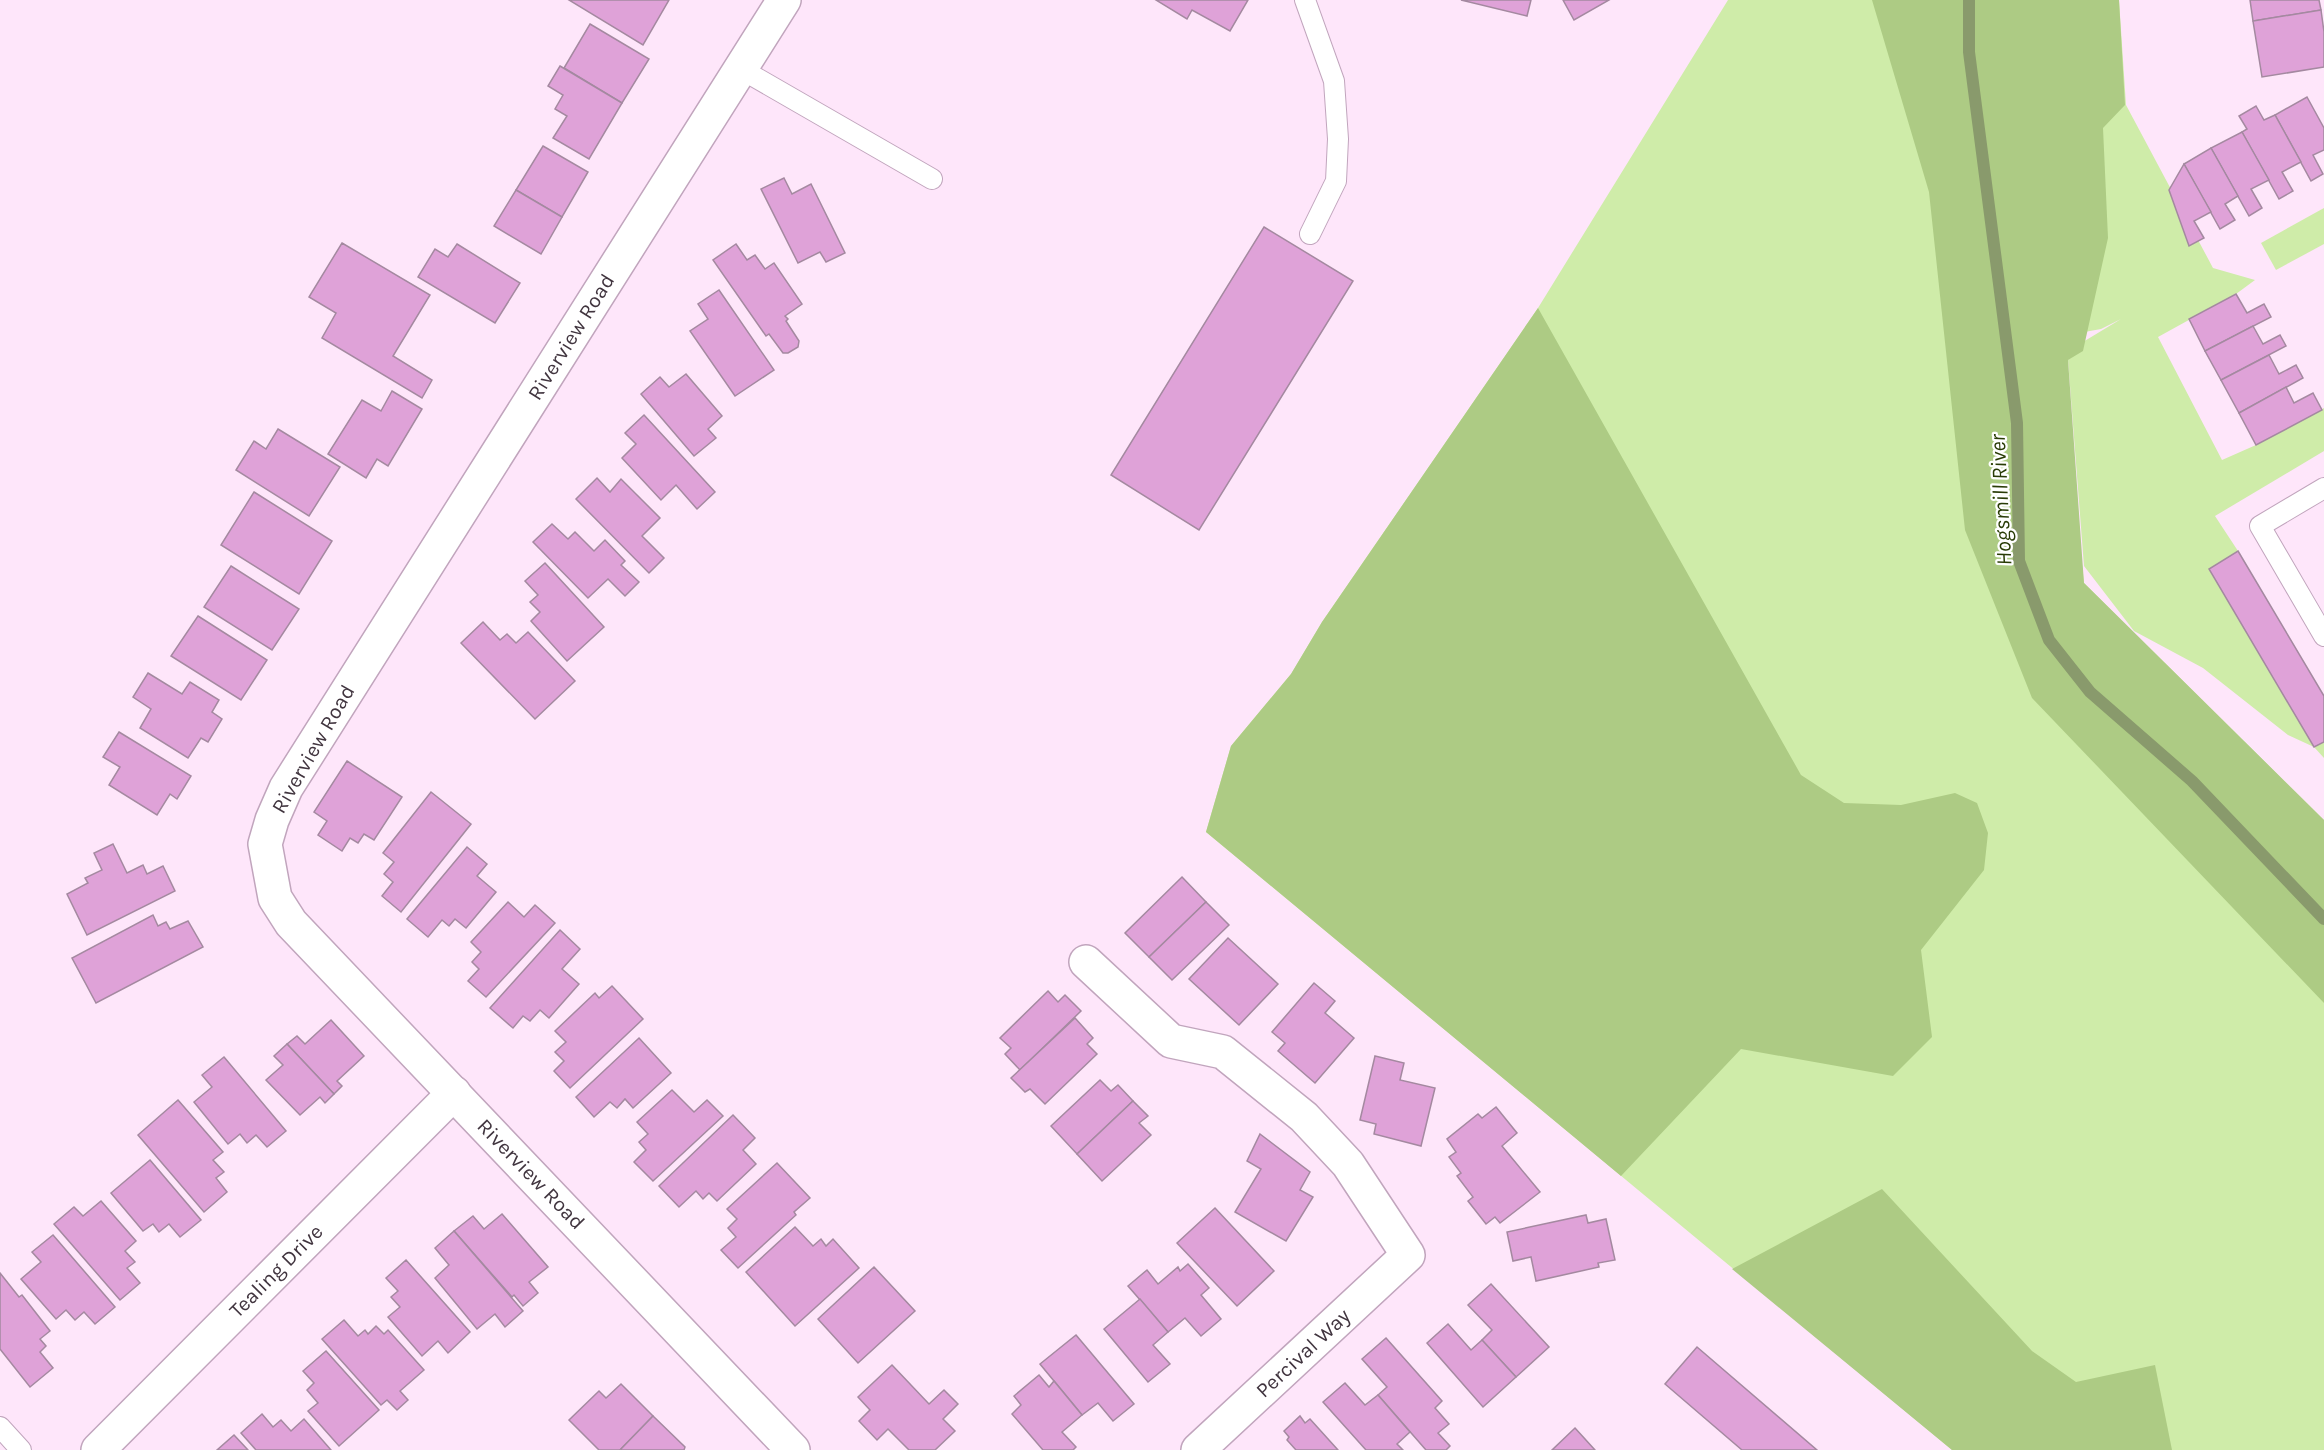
<svg xmlns="http://www.w3.org/2000/svg" width="2324" height="1450" viewBox="0 0 2324 1450" font-family="Karla,sans-serif">
  <rect width="100%" height="100%" fill="#fee6fa"/>
  <g fill="#cfeca9">
    <path d="M1728,0H2119L2126,105L2213,268L2255,280L2236,294L2158,337L2222,460L2256,445L2324,408V451L2215,516L2238,551L2314,747L2324,742V758L2314,747L2288,735L2203,668L2134,631L2084,566L2068,360L2073,348L2121,319L2101,329L2057,337L2084,583L2324,820V1450H1952L1206,832L1231,746L1291,674L1322,622L1538,308Z"/>
    <path d="M2324,208V244L2276,270L2261,243Z"/>
  </g>
  <g fill="#adcb84">
    <path d="M1872,0H2119L2125,105L2103,128L2108,238L2083,351L2068,360L2084,583L2324,820V1003L2032,698L1965,530L1929,192Z"/>
    <path d="M1538,308L1801,775L1844,803L1901,805L1955,793L1977,803L1988,833L1984,870L1921,950L1932,1037L1893,1076L1741,1049L1621,1176L1206,832L1231,746L1291,674L1322,622Z"/>
    <path d="M1882,1189L2032,1351L2076,1382L2155,1365L2172,1450H1952L1732,1269Z"/>
  </g>
  <g fill="none" stroke-linecap="round" stroke-linejoin="round">
    <path stroke="#899a6c" stroke-width="12" d="M1969,0V52L2017,423L2019,561L2049,640L2090,692L2192,781L2324,919"/>
  </g>
  <g fill="#dfa2d8" stroke="#a489a0" stroke-width="1.5">
    <path d="M569,0H669L643,45Z"/>
    <path d="M1156,0H1248L1230,31L1192,10L1187,19Z"/>
    <path d="M1461,0H1531L1527,16Z"/>
    <path d="M1563,0H1609L1574,20Z"/>
    <path d="M2250,0H2319L2321,10L2253,21Z"/>
    <path d="M2321,10L2324,32V67L2262,77L2253,21Z"/>
    <path d="M590,24L649,59L622,103L564,68Z"/>
    <path d="M560,66L622,103L589,159L553,138L567,116L555,109L563,95L548,86Z"/>
    <path d="M2307,97L2324,128V150L2313,155L2323,174L2311,181L2275,115Z"/>
    <path d="M2256,106L2264,120L2275,115L2301,162L2282,172L2293,191L2279,199L2242,132L2247,129L2239,116Z"/>
    <path d="M2242,132L2269,180L2251,189L2262,208L2249,216L2211,148Z"/>
    <path d="M543,146L588,172L562,217L516,190Z"/>
    <path d="M2211,148L2238,196L2225,204L2235,220L2220,229L2184,164Z"/>
    <path d="M2184,164L2211,212L2194,221L2204,238L2189,246L2169,190Z"/>
    <path d="M784,178L792,194L811,184L845,253L826,262L820,252L798,263L761,189Z"/>
    <path d="M516,190L562,217L541,254L494,226Z"/>
    <path d="M1264,227L1353,281L1199,530L1111,475Z"/>
    <path d="M342,243L430,295L393,356L432,380L422,398L322,338L336,313L309,297Z"/>
    <path d="M457,244L520,283L495,323L418,277L435,249L448,257Z"/>
    <path d="M736,244L747,260L755,255L765,269L774,263L802,304L785,316L788,319L786,321L799,341L798,347L788,353H783L769,334L766,336L713,260Z"/>
    <path d="M719,290L774,370L735,396L690,331L708,319L698,304Z"/>
    <path d="M2236,294L2247,313L2264,304L2271,317L2205,351L2189,319Z"/>
    <path d="M2253,326L2263,344L2280,335L2286,346L2221,380L2205,351Z"/>
    <path d="M2269,355L2279,374L2296,365L2303,378L2239,413L2221,380Z"/>
    <path d="M686,374L722,416L708,429L716,438L694,456L641,394L660,377L669,387Z"/>
    <path d="M2286,387L2294,403L2313,393L2322,410L2256,445L2239,413Z"/>
    <path d="M392,391L422,409L388,466L377,459L366,478L328,454L362,400L381,411Z"/>
    <path d="M644,415L715,492L697,509L676,485L661,500L622,458L636,444L625,433Z"/>
    <path d="M278,429L340,467L309,516L236,470L254,441L266,449Z"/>
    <path d="M597,478L610,492L621,479L660,518L642,536L664,558L649,573L576,499Z"/>
    <path d="M254,492L332,541L299,594L221,545Z"/>
    <path d="M552,524L568,539L575,532L594,551L605,540L625,561L621,565L639,582L625,596L608,579L588,598L533,542Z"/>
    <path d="M2238,551L2324,696V742L2314,747L2209,569Z"/>
    <path d="M545,563L604,627L567,661L531,621L540,612L530,602L538,595L525,581Z"/>
    <path d="M231,566L299,609L272,650L204,607Z"/>
    <path d="M198,616L267,660L241,700L171,656Z"/>
    <path d="M483,622L500,640L507,634L516,643L528,632L575,681L535,719L461,643Z"/>
    <path d="M148,673L182,694L190,682L219,700L212,712L222,719L208,742L201,738L188,758L140,728L151,709L133,697Z"/>
    <path d="M119,732L191,776L177,799L170,794L157,815L109,785L120,767L103,757Z"/>
    <path d="M347,761L402,797L374,840L364,834L358,843L350,838L342,851L318,835L327,821L314,812Z"/>
    <path d="M431,792L471,824L401,912L382,896L393,882L384,874L394,862L383,853Z"/>
    <path d="M113,844L127,873L143,865L147,874L163,866L175,891L87,935L67,894L88,883L85,878L102,870L94,853Z"/>
    <path d="M467,847L487,864L477,876L496,892L466,928L455,919L449,926L442,920L428,937L407,919Z"/>
    <path d="M1182,877L1206,902L1149,957L1125,933Z"/>
    <path d="M508,902L524,917L535,905L555,923L486,997L468,981L479,969L472,962L481,952L471,942Z"/>
    <path d="M1206,902L1229,925L1172,980L1149,957Z"/>
    <path d="M153,915L158,926L166,922L170,929L188,921L203,947L96,1003L72,958Z"/>
    <path d="M560,930L580,949L562,969L579,984L549,1018L540,1010L530,1021L523,1016L513,1028L490,1008Z"/>
    <path d="M1228,938L1278,984L1239,1025L1189,979Z"/>
    <path d="M1314,983L1335,1001L1325,1013L1354,1038L1315,1083L1278,1051L1285,1043L1272,1032Z"/>
    <path d="M612,986L643,1019L570,1088L554,1071L564,1061L555,1052L566,1042L555,1031L595,993L599,998Z"/>
    <path d="M1048,991L1058,1002L1065,995L1081,1011L1020,1070L1005,1054L1011,1048L1000,1038Z"/>
    <path d="M1075,1018L1093,1038L1087,1044L1097,1054L1045,1104L1030,1089L1025,1092L1011,1078Z"/>
    <path d="M331,1020L364,1056L337,1081L342,1086L334,1094L287,1044L297,1036L305,1044Z"/>
    <path d="M639,1038L671,1073L633,1108L625,1099L617,1108L610,1102L594,1117L576,1097Z"/>
    <path d="M287,1044L334,1094L325,1103L320,1097L300,1115L266,1080L283,1065L274,1056Z"/>
    <path d="M1375,1056L1404,1063L1400,1080L1435,1088L1421,1146L1374,1134L1376,1124L1360,1120Z"/>
    <path d="M224,1057L286,1131L267,1147L256,1135L247,1143L240,1134L228,1144L194,1102L212,1087L202,1075Z"/>
    <path d="M1100,1080L1111,1091L1118,1085L1133,1101L1077,1154L1051,1126Z"/>
    <path d="M672,1090L694,1112L707,1100L723,1116L653,1181L634,1162L646,1150L639,1142L648,1134L637,1122Z"/>
    <path d="M178,1100L223,1152L213,1160L224,1172L216,1178L227,1192L204,1212L138,1135Z"/>
    <path d="M1133,1101L1148,1116L1139,1123L1151,1135L1102,1181L1077,1154Z"/>
    <path d="M1496,1107L1517,1133L1502,1146L1540,1192L1500,1223L1495,1217L1486,1224L1468,1201L1473,1197L1457,1176L1461,1173L1449,1157L1456,1152L1447,1139L1478,1114L1482,1118Z"/>
    <path d="M733,1115L755,1138L743,1150L756,1164L717,1201L709,1193L703,1199L696,1191L679,1207L659,1186Z"/>
    <path d="M1260,1134L1310,1172L1300,1190L1313,1197L1286,1241L1235,1212L1261,1169L1247,1161Z"/>
    <path d="M150,1160L201,1220L180,1237L169,1224L159,1232L153,1224L143,1231L111,1193Z"/>
    <path d="M777,1163L810,1198L794,1212L796,1215L738,1268L721,1250L736,1237L728,1228L737,1219L727,1209Z"/>
    <path d="M101,1201L136,1241L125,1251L135,1262L127,1268L140,1283L120,1300L54,1224L74,1207L83,1216Z"/>
    <path d="M1215,1208L1274,1271L1237,1306L1177,1243Z"/>
    <path d="M502,1214L548,1267L529,1282L538,1293L523,1306L514,1295L512,1297L454,1231L473,1216L484,1229Z"/>
    <path d="M1586,1215L1588,1223L1606,1219L1615,1260L1598,1263L1599,1267L1536,1281L1531,1257L1513,1261L1507,1232Z"/>
    <path d="M795,1227L813,1246L821,1239L826,1246L833,1239L859,1268L795,1326L746,1272Z"/>
    <path d="M454,1231L523,1311L505,1327L495,1314L477,1329L435,1278L449,1265L435,1248Z"/>
    <path d="M53,1235L115,1307L95,1324L84,1312L75,1320L66,1310L56,1319L21,1279L41,1262L32,1252Z"/>
    <path d="M406,1260L470,1332L448,1353L438,1341L422,1356L388,1317L400,1307L391,1297L398,1291L386,1278Z"/>
    <path d="M1188,1264L1209,1288L1201,1295L1221,1319L1201,1336L1185,1318L1168,1332L1128,1286L1147,1270L1158,1284L1178,1267L1180,1271Z"/>
    <path d="M874,1267L915,1311L858,1363L818,1319Z"/>
    <path d="M0,1273L19,1297L22,1295L50,1331L40,1339L46,1346L40,1352L53,1368L30,1387L0,1349Z"/>
    <path d="M1491,1284L1549,1347L1516,1377L1482,1340L1492,1330L1468,1305Z"/>
    <path d="M1140,1299L1168,1332L1153,1345L1170,1364L1148,1382L1104,1329Z"/>
    <path d="M344,1320L358,1336L365,1330L368,1334L376,1326L384,1334L388,1330L424,1370L400,1391L408,1400L397,1410L387,1400L381,1405L322,1339Z"/>
    <path d="M1448,1324L1471,1350L1482,1340L1516,1377L1483,1407L1427,1343Z"/>
    <path d="M1076,1335L1134,1404L1113,1421L1098,1403L1082,1415L1040,1364Z"/>
    <path d="M1386,1338L1442,1401L1435,1408L1449,1424L1438,1433L1450,1446L1446,1450H1426L1378,1395L1387,1387L1362,1359Z"/>
    <path d="M1697,1347L1817,1450H1742L1665,1384Z"/>
    <path d="M326,1351L379,1410L339,1446L308,1411L318,1403L307,1390L314,1383L303,1371Z"/>
    <path d="M892,1365L929,1404L944,1390L958,1404L943,1419L955,1431L935,1450H909L888,1429L877,1440L859,1421L870,1410L858,1397Z"/>
    <path d="M1039,1375L1049,1387L1054,1381L1082,1415L1062,1432L1076,1447L1073,1450H1043L1012,1414L1021,1405L1014,1396Z"/>
    <path d="M1345,1383L1365,1405L1378,1395L1410,1432L1397,1444L1403,1450H1366L1323,1402Z"/>
    <path d="M621,1384L653,1416L620,1450H599L569,1420L599,1391L606,1398Z"/>
    <path d="M262,1414L273,1427L281,1420L291,1431L304,1419L331,1450H256L241,1433Z"/>
    <path d="M653,1416L685,1447L684,1450H620Z"/>
    <path d="M1300,1416L1305,1423L1310,1419L1338,1450H1296L1287,1440L1289,1437L1284,1431Z"/>
    <path d="M1575,1428L1595,1450H1552Z"/>
    <path d="M234,1435L248,1450H217Z"/>
  </g>
  <g fill="none" stroke-linecap="round" stroke-linejoin="round">
    <defs>
      <g id="service">
        <path d="M1305,0L1334,81L1338,139L1336,181L1310,234"/>
        <path d="M741,69L932,179"/>
        <path d="M2324,488L2260,526L2324,636"/>
        <path d="M0,1427L21,1450"/>
      </g>
      <g id="minor">
        <path d="M784,0L286,788L272,820L265,844L275,898L291,923L793,1450"/>
        <path d="M1086,962L1171,1041L1223,1052L1304,1117L1348,1164L1408,1255L1198,1450"/>
        <path d="M98,1450L454,1093"/>
      </g>
    </defs>
    <use href="#service" stroke="#c1a5bd" stroke-width="22"/>
    <use href="#minor" stroke="#c1a5bd" stroke-width="36"/>
    <use href="#service" stroke="#fff" stroke-width="20"/>
    <use href="#minor" stroke="#fff" stroke-width="33"/>
  </g>
  <g text-anchor="middle" stroke-width="4.5" stroke-linejoin="round" paint-order="stroke">
    <g font-size="21" fill="#41353f" stroke="#fff">
      <text transform="translate(571 337) rotate(-58)" y="7">Riverview Road</text>
      <text transform="translate(313 749) rotate(-60)" y="7">Riverview Road</text>
      <text transform="translate(531 1174) rotate(46)" y="7">Riverview Road</text>
      <text transform="translate(276 1271) rotate(-45)" y="7">Tealing Drive</text>
      <text transform="translate(1303 1353) rotate(-43)" y="7">Percival Way</text>
    </g>
    <g font-size="22" font-style="italic" fill="#293c06" stroke="#fff">
      <text transform="translate(2000 500) rotate(-93)" y="8">Hogsmill River</text>
    </g>
  </g>
</svg>
